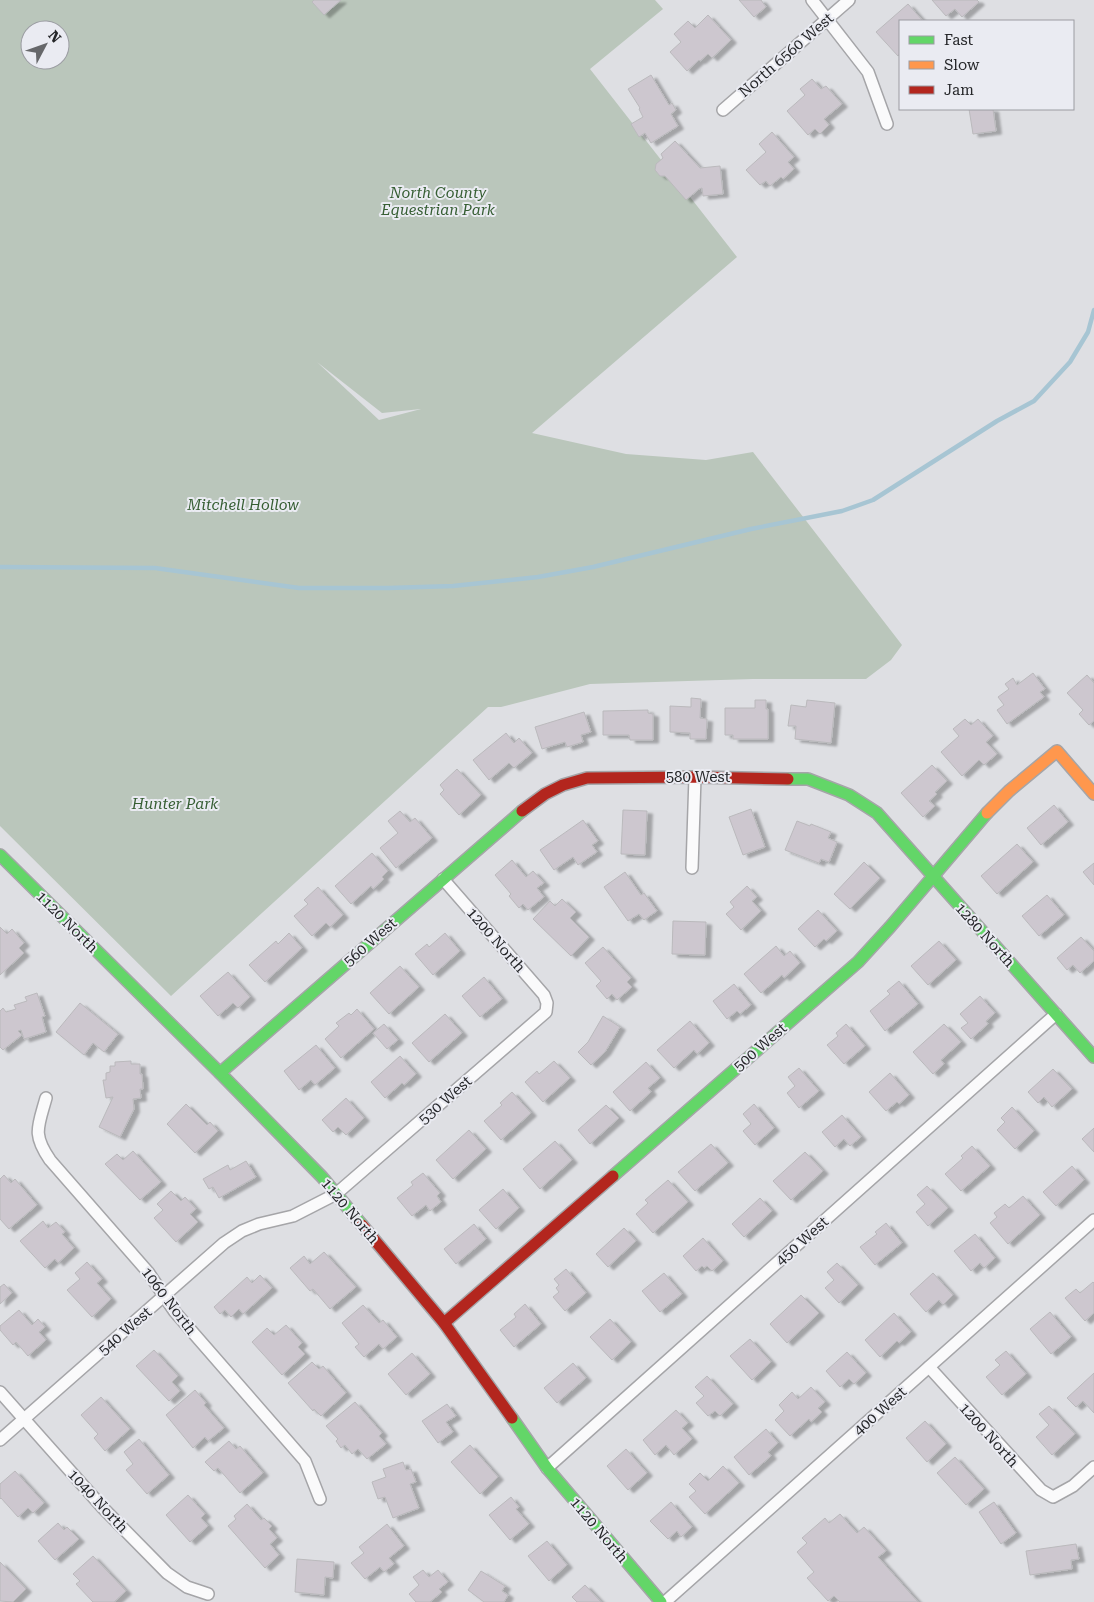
<svg xmlns="http://www.w3.org/2000/svg" width="1094" height="1602" viewBox="0 0 1094 1602" font-family="'Roboto Serif',serif">
  <defs>
    <filter id="shadow"><feDropShadow dx="5.5" dy="3" stdDeviation="1" flood-color="#0004"/></filter>
  </defs>
  <rect width="100%" height="100%" fill="#dedfe3"/>
  <path fill="#bac6bb" fill-rule="evenodd" d="M0,0H655L663,9L590,69L737,257L532,433L626,454L706,460L753,452L902,645L891,660L866,679H753L590,684L501,707H488L171,996L0,826ZM30,30H60V60H30ZM317,362L382,413L421,409L379,420Z"/>
  <g fill="none" stroke-linecap="round" stroke-linejoin="round">
    <path stroke="#a7c5d3" stroke-width="4.5" d="M0,567L155,568L299,588H389L453,586L538,577L593,567L751,529L842,511L873,500L997,421L1034,401L1070,362L1088,332L1094,310"/>
  </g>
  <g fill="#cdc7cf" stroke="#bab9bc" filter="url(#shadow)">
    <path d="M314,0H341L324,15L312,2Z"/>
    <path d="M739,0H761L766,7L754,17Z"/>
    <path d="M932,0H977L979,2L962,17L955,9L946,16Z"/>
    <path d="M908,4L923,21H900V53L898,56L876,32Z"/>
    <path d="M708,15L731,40L712,58L708,54L700,61L699,60L687,71L670,52L681,42L674,34L688,21L695,28Z"/>
    <path d="M651,75L669,105L672,103L676,110L671,114L678,126L651,143L645,133L639,137L631,124L643,117L639,109L640,108L628,89Z"/>
    <path d="M812,79L821,89L826,86L842,104L824,119L829,125L820,134L815,129L808,135L787,111L805,95L800,89Z"/>
    <path d="M969,109H993L996,131L973,134Z"/>
    <path d="M772,132L794,157L788,162L794,169L783,179L781,177L770,186L766,181L760,185L746,170L766,152L759,144Z"/>
    <path d="M675,141L700,168L720,166L723,194L703,196L702,188L699,189L686,200L665,176H660L655,170L656,164L663,158L661,154Z"/>
    <path d="M1033,673L1045,689L1040,692L1044,697L1007,724L997,710L1004,705L998,697L1009,689L1005,684L1013,678L1017,685Z"/>
    <path d="M1087,675L1094,683V721L1089,725L1079,714L1083,710L1067,693Z"/>
    <path d="M691,698L701,699L700,718L707,719L706,739H690V733L670,732V706L691,707Z"/>
    <path d="M755,700H766V709H768V739H733V735H725V708H755Z"/>
    <path d="M807,700L835,703L831,743L795,739L796,726H788L791,705L806,707Z"/>
    <path d="M648,710V713L653,714V740H630L629,735H603V711Z"/>
    <path d="M584,712L591,732L581,735L583,742L567,747L565,742L542,749L535,727Z"/>
    <path d="M965,719L971,725L978,719L993,736L986,742L997,754L984,765L979,760L962,776L941,752L959,736L953,729Z"/>
    <path d="M506,733L514,743L519,738L532,753L514,768L509,763L489,780L473,760Z"/>
    <path d="M932,765L947,781L935,792L937,794L929,801L935,806L923,817L901,793Z"/>
    <path d="M457,769L481,795L459,815L440,794L444,790L440,785Z"/>
    <path d="M1054,805L1068,822L1041,845L1027,828Z"/>
    <path d="M751,809L765,847L743,855L729,817Z"/>
    <path d="M623,810L647,811L645,855L621,854Z"/>
    <path d="M400,811L410,822L415,818L432,838L396,868L380,848L398,833L388,821Z"/>
    <path d="M583,820L598,841L592,845L597,852L578,865L573,857L554,870L540,850Z"/>
    <path d="M797,821L810,826L811,824L831,832L828,838L837,842L829,862L821,859L819,863L785,850Z"/>
    <path d="M1017,844L1033,862L997,894L981,876Z"/>
    <path d="M372,853L388,871L382,877L384,879L373,889L371,886L351,904L335,886Z"/>
    <path d="M512,860L526,877L533,871L544,883L537,888L544,897L528,910L523,904L519,908L509,896L511,894L495,875Z"/>
    <path d="M864,862L880,878L850,909L834,894Z"/>
    <path d="M1094,863V885L1083,872Z"/>
    <path d="M625,872L641,895L644,893L657,911L644,920L639,914L628,921L604,887Z"/>
    <path d="M747,886L757,897L752,901L761,911L741,930L726,914L734,907L730,902Z"/>
    <path d="M318,887L343,915L330,927L326,923L312,936L294,916L308,904L304,900Z"/>
    <path d="M1047,895L1064,915L1039,936L1022,916Z"/>
    <path d="M562,899L576,912L570,918L589,937L571,956L533,919L550,901L555,906Z"/>
    <path d="M818,910L837,931L826,941L824,939L815,947L798,929Z"/>
    <path d="M673,921L706,922L705,955L672,954Z"/>
    <path d="M0,927L7,934L12,929L24,943L19,948L24,953L0,975Z"/>
    <path d="M289,933L302,948L265,982L249,965L276,941L278,944Z"/>
    <path d="M445,933L460,951L433,975L415,954L427,944L429,947Z"/>
    <path d="M1081,937L1094,951V961L1080,973L1073,965L1067,970L1057,958Z"/>
    <path d="M939,941L956,960L928,985L911,966Z"/>
    <path d="M776,946L784,956L790,951L800,963L784,978L782,975L761,993L744,974Z"/>
    <path d="M603,947L631,978L627,982L632,987L617,1000L612,994L607,999L596,986L601,981L585,963Z"/>
    <path d="M400,966L419,987L389,1014L370,993Z"/>
    <path d="M228,972L250,997L238,1008L233,1003L218,1016L200,996Z"/>
    <path d="M484,977L502,999L480,1017L462,996Z"/>
    <path d="M899,981L918,1004L885,1031L870,1011L890,994L887,991Z"/>
    <path d="M734,984L751,1005L740,1014L737,1011L727,1019L713,1001Z"/>
    <path d="M37,993L45,1016L42,1017L46,1032L24,1039L21,1030L18,1031L22,1035L3,1050L0,1047V1011L3,1008L6,1012L16,1009L14,1005L27,1001L25,997Z"/>
    <path d="M980,996L995,1013L986,1021L988,1024L971,1039L961,1028L968,1023L960,1014Z"/>
    <path d="M80,1003L118,1034L104,1052L93,1043L84,1055L56,1032Z"/>
    <path d="M357,1009L374,1029L341,1058L325,1039L339,1026L336,1023L349,1013L351,1015Z"/>
    <path d="M445,1014L462,1033L429,1062L412,1043Z"/>
    <path d="M603,1016L620,1027L605,1052L591,1065L578,1052L588,1042Z"/>
    <path d="M690,1021L709,1043L697,1054L694,1050L674,1068L657,1050Z"/>
    <path d="M384,1024L398,1040L387,1049L373,1033Z"/>
    <path d="M846,1024L865,1046L844,1064L827,1045L838,1036L836,1033Z"/>
    <path d="M944,1024L961,1042L941,1060L944,1064L933,1074L913,1052Z"/>
    <path d="M316,1045L335,1068L315,1085L311,1080L299,1090L284,1071Z"/>
    <path d="M400,1056L416,1074L404,1085L402,1083L385,1098L371,1082Z"/>
    <path d="M131,1061V1064H140V1074H142L143,1089H140L141,1098L133,1099L134,1109L120,1137L99,1127L113,1097L106,1098L103,1080H106V1073L110,1072V1066H115V1062Z"/>
    <path d="M554,1061L570,1078L543,1102L525,1082L537,1071L539,1074Z"/>
    <path d="M646,1062L660,1078L648,1088L651,1092L630,1111L613,1092Z"/>
    <path d="M799,1068L819,1091L799,1108L787,1093L795,1086L788,1077Z"/>
    <path d="M1053,1069L1072,1089L1052,1107L1044,1097L1038,1103L1028,1092Z"/>
    <path d="M890,1073L909,1095L899,1104L897,1102L886,1111L869,1092Z"/>
    <path d="M512,1092L531,1113L501,1140L484,1121L502,1105L500,1103Z"/>
    <path d="M346,1098L364,1118L346,1135L338,1127L333,1132L322,1120Z"/>
    <path d="M186,1104L207,1125L210,1122L218,1131L195,1153L167,1124Z"/>
    <path d="M754,1104L774,1128L755,1145L743,1131L751,1124L743,1114Z"/>
    <path d="M606,1105L619,1118L590,1144L578,1130Z"/>
    <path d="M1012,1107L1034,1131L1015,1149L997,1130L1005,1122L1001,1118Z"/>
    <path d="M842,1115L861,1137L850,1146L844,1139L835,1147L822,1132Z"/>
    <path d="M1094,1128V1152L1082,1139Z"/>
    <path d="M469,1130L486,1149L453,1179L436,1160Z"/>
    <path d="M555,1141L572,1160L540,1189L523,1169Z"/>
    <path d="M711,1144L728,1163L695,1191L678,1172Z"/>
    <path d="M972,1146L990,1166L961,1191L945,1174L963,1158L961,1156Z"/>
    <path d="M133,1151L161,1182L140,1200L105,1164L117,1154L123,1160Z"/>
    <path d="M805,1152L823,1171L791,1200L773,1181Z"/>
    <path d="M246,1161L256,1177L219,1198L213,1187L209,1189L203,1179L228,1165L230,1170Z"/>
    <path d="M1072,1166L1084,1180L1056,1206L1043,1192Z"/>
    <path d="M423,1173L440,1193L437,1196L441,1202L430,1211L426,1205L412,1216L397,1198L413,1185L411,1182Z"/>
    <path d="M4,1175L11,1183L15,1179L37,1205L9,1229L0,1219V1179Z"/>
    <path d="M668,1180L688,1202L653,1233L636,1214L648,1203L645,1200Z"/>
    <path d="M927,1186L948,1208L928,1226L916,1212L925,1204L917,1195Z"/>
    <path d="M503,1189L519,1208L496,1229L479,1210Z"/>
    <path d="M171,1191L181,1201L185,1197L196,1209L190,1214L198,1222L176,1242L154,1218L163,1210L157,1204Z"/>
    <path d="M1023,1196L1040,1215L1008,1244L990,1223L997,1217L994,1213L1005,1204L1009,1208Z"/>
    <path d="M760,1198L772,1211L744,1237L732,1224Z"/>
    <path d="M43,1221L48,1228L56,1222L65,1232L62,1234L74,1248L58,1263L55,1259L45,1268L20,1241Z"/>
    <path d="M886,1223L902,1243L875,1265L860,1247L877,1234L875,1232Z"/>
    <path d="M474,1224L486,1239L456,1264L444,1249Z"/>
    <path d="M624,1228L636,1241L608,1267L596,1254Z"/>
    <path d="M975,1234L995,1258L984,1268L980,1263L971,1271L954,1251Z"/>
    <path d="M703,1238L723,1261L712,1271L707,1266L704,1268L702,1266L696,1271L683,1256Z"/>
    <path d="M324,1252L356,1287L330,1309L313,1289L310,1291L290,1268L304,1256L310,1264Z"/>
    <path d="M87,1262L102,1279L97,1283L111,1299L92,1317L67,1290L80,1279L75,1273Z"/>
    <path d="M837,1263L858,1285L839,1303L825,1288L834,1280L827,1272Z"/>
    <path d="M566,1269L586,1293L565,1311L553,1297L559,1292L556,1288L559,1285L554,1279Z"/>
    <path d="M664,1273L682,1294L660,1312L642,1291Z"/>
    <path d="M933,1273L953,1295L943,1305L939,1300L926,1312L910,1294Z"/>
    <path d="M260,1275L272,1288L243,1314L239,1309L231,1317L225,1310L220,1314L214,1307L247,1277L252,1283Z"/>
    <path d="M1093,1282L1094,1283V1313L1085,1321L1065,1298L1076,1289L1080,1293Z"/>
    <path d="M4,1284L12,1293L0,1304V1287Z"/>
    <path d="M801,1295L819,1313L787,1343L770,1324Z"/>
    <path d="M525,1304L541,1324L514,1347L500,1330L516,1317L514,1314Z"/>
    <path d="M363,1305L379,1323L383,1320L397,1337L383,1349L379,1344L364,1357L355,1347L359,1344L342,1323Z"/>
    <path d="M19,1310L32,1325L38,1319L45,1327L39,1332L46,1340L28,1356L16,1342L13,1345L0,1330V1326Z"/>
    <path d="M1050,1312L1071,1337L1051,1354L1030,1329Z"/>
    <path d="M894,1313L911,1332L899,1343L897,1341L880,1357L865,1340Z"/>
    <path d="M610,1319L631,1342L612,1360L590,1337Z"/>
    <path d="M286,1325L302,1343L298,1347L305,1354L282,1375L252,1342L267,1328L274,1335Z"/>
    <path d="M750,1339L771,1362L752,1380L730,1356Z"/>
    <path d="M154,1350L178,1376L172,1382L180,1391L169,1401L136,1366Z"/>
    <path d="M1006,1351L1026,1374L1002,1395L986,1377L1000,1365L995,1360Z"/>
    <path d="M847,1352L866,1373L854,1384L849,1379L840,1387L826,1371Z"/>
    <path d="M412,1353L430,1374L406,1395L388,1374Z"/>
    <path d="M312,1362L319,1369L323,1366L346,1393L321,1416L314,1409L313,1411L288,1383Z"/>
    <path d="M573,1363L586,1378L557,1403L544,1388Z"/>
    <path d="M1094,1373V1413L1083,1401L1076,1407L1067,1398Z"/>
    <path d="M707,1376L733,1404L720,1416L715,1411L708,1416L696,1403L704,1396L695,1387Z"/>
    <path d="M811,1387L825,1402L818,1408L822,1412L811,1422L809,1419L790,1436L775,1420L784,1411L779,1405L792,1392L798,1399Z"/>
    <path d="M195,1390L206,1403L204,1405L224,1428L208,1441L205,1437L193,1448L166,1415Z"/>
    <path d="M101,1397L130,1429L105,1451L94,1438L98,1434L81,1415Z"/>
    <path d="M355,1402L382,1433L379,1436L386,1444L367,1459L358,1449L352,1454L345,1445L341,1448L336,1441L338,1439L326,1426Z"/>
    <path d="M447,1404L456,1416L446,1422L453,1432L438,1443L422,1421Z"/>
    <path d="M1049,1406L1075,1434L1052,1455L1036,1437L1049,1425L1039,1414Z"/>
    <path d="M676,1410L688,1423L682,1428L692,1439L674,1455L666,1445L655,1455L643,1440Z"/>
    <path d="M925,1421L946,1444L927,1462L906,1438Z"/>
    <path d="M766,1429L778,1443L768,1452L771,1456L749,1475L734,1457Z"/>
    <path d="M139,1439L169,1475L147,1494L126,1470L133,1464L124,1452Z"/>
    <path d="M229,1441L236,1449L240,1446L263,1473L240,1493L218,1468L214,1471L205,1462Z"/>
    <path d="M470,1445L498,1477L480,1494L451,1462Z"/>
    <path d="M626,1449L647,1473L628,1490L607,1466Z"/>
    <path d="M955,1457L984,1489L966,1505L937,1473Z"/>
    <path d="M403,1462L406,1470L411,1469L416,1482L410,1484L419,1508L393,1518L385,1497L378,1499L372,1482L386,1477L383,1469Z"/>
    <path d="M723,1466L739,1483L705,1514L689,1497L696,1491L689,1484L700,1473L708,1481Z"/>
    <path d="M15,1471L44,1503L33,1513L28,1508L18,1517L1,1498L0,1499V1484Z"/>
    <path d="M188,1495L205,1514L201,1518L208,1526L190,1542L166,1515Z"/>
    <path d="M511,1497L519,1507L516,1509L529,1524L510,1540L489,1515Z"/>
    <path d="M671,1502L692,1527L681,1537L677,1531L668,1539L650,1521Z"/>
    <path d="M994,1502L1016,1533L1001,1544L979,1512Z"/>
    <path d="M247,1504L261,1520L264,1518L272,1526L269,1529L277,1538L270,1544L279,1555L265,1568L228,1526L236,1519L234,1516Z"/>
    <path d="M840,1514L857,1533L864,1527L886,1551L878,1557L918,1602H840L834,1596L828,1601L807,1578L814,1572L797,1552L807,1543L802,1538L825,1518L829,1523Z"/>
    <path d="M58,1523L64,1530L67,1527L79,1539L55,1560L38,1541Z"/>
    <path d="M387,1524L404,1546L389,1558L394,1564L384,1572L380,1567L365,1579L351,1563L364,1553L359,1547Z"/>
    <path d="M547,1541L567,1565L549,1581L528,1556Z"/>
    <path d="M1076,1544L1079,1559L1071,1560L1072,1569L1030,1575L1026,1551Z"/>
    <path d="M93,1556L126,1591L114,1602H93L76,1584L80,1581L73,1574Z"/>
    <path d="M297,1559L334,1562L333,1578L325,1577L324,1595L295,1592Z"/>
    <path d="M0,1562L26,1589L13,1602L0,1601Z"/>
    <path d="M423,1570L429,1577L438,1570L448,1582L439,1589L442,1592L430,1602H416L409,1594L419,1585L413,1577Z"/>
    <path d="M481,1571L505,1586L502,1591L508,1595L504,1602H484L468,1590Z"/>
    <path d="M585,1585L601,1602H577L572,1597Z"/>
  </g>
  <g fill="none" stroke-linecap="round" stroke-linejoin="round">
    <defs>
      <g id="street">
        <path d="M812,0L868,72L887,124"/>
        <path d="M723,110L849,0"/>
        <path d="M692,868L695,777"/>
        <path d="M46,1098C38,1127 32,1134 50,1160L148,1272L175,1312L305,1461L320,1499"/>
        <path d="M929,1367L1041,1490L1053,1497L1073,1486L1094,1467"/>
        <path d="M0,1392L103,1508L167,1573L187,1587L208,1594"/>
        <path d="M0,1440L224,1243L242,1231L259,1224L293,1216L336,1194L546,1012L547,1003L544,995L443,879"/>
        <path d="M547,1468L1056,1014"/>
        <path d="M665,1602L1094,1220"/>
      </g>
      <g id="fast">
        <path d="M788,779H808L849,795L877,813L1094,1057"/>
        <path d="M0,855L220,1073L322,1177L362,1225"/>
        <path d="M220,1073L522,811"/>
        <path d="M613,1176L858,962L890,927L987,813"/>
        <path d="M512,1418L547,1468L661,1602"/>
      </g>
      <path id="slow" d="M987,813L1009,791L1057,751L1094,794"/>
      <g id="jam">
        <path d="M522,811L545,794L563,785L587,778L695,777L788,779"/>
        <path d="M362,1225L444,1323L512,1418"/>
        <path d="M444,1323L613,1176"/>
      </g>
    </defs>
    <use href="#street" stroke="#a5a5a8" stroke-width="14"/>
    <use href="#fast" stroke="#a5a5a8" stroke-width="14"/>
    <use href="#slow" stroke="#a5a5a8" stroke-width="14"/>
    <use href="#jam" stroke="#a5a5a8" stroke-width="14"/>
    <use href="#street" stroke="#fafafb" stroke-width="11"/>
    <use href="#fast" stroke="#63d668" stroke-width="11"/>
    <use href="#slow" stroke="#ff974d" stroke-width="11"/>
    <use href="#jam" stroke="#b3261e" stroke-width="11"/>
  </g>
  <g text-anchor="middle" stroke-width="4" stroke-linejoin="round" paint-order="stroke">
    <g font-size="15" fill="#252629" stroke="#eaebf2">
      <text transform="translate(786 55) rotate(-41)" y="5">North 6560 West</text>
      <text x="698" y="782">580 West</text>
      <text transform="translate(67 922) rotate(45)" y="5">1120 North</text>
      <text transform="translate(985 935) rotate(48)" y="5">1280 North</text>
      <text transform="translate(496 940) rotate(49)" y="5">1200 North</text>
      <text transform="translate(370 942) rotate(-41)" y="5">560 West</text>
      <text transform="translate(760 1047) rotate(-41)" y="5">500 West</text>
      <text transform="translate(445 1100) rotate(-41)" y="5">530 West</text>
      <text transform="translate(350 1211) rotate(50)" y="5">1120 North</text>
      <text transform="translate(802 1241) rotate(-42)" y="5">450 West</text>
      <text transform="translate(169 1301) rotate(53)" y="5">1060 North</text>
      <text transform="translate(125 1331) rotate(-41)" y="5">540 West</text>
      <text transform="translate(880 1411) rotate(-42)" y="5">400 West</text>
      <text transform="translate(989 1435) rotate(48)" y="5">1200 North</text>
      <text transform="translate(98 1501) rotate(47)" y="5">1040 North</text>
      <text transform="translate(599 1530) rotate(50)" y="5">1120 North</text>
    </g>
    <g font-size="15" font-style="italic" fill="#365e33" stroke="#eaebf2">
      <text x="438" y="198">North County<tspan x="438" dy="17">Equestrian Park</tspan></text>
      <text x="243" y="510">Mitchell Hollow</text>
      <text x="175" y="809">Hunter Park</text>
    </g>
  </g>
  <rect x="899" y="20" width="175" height="90" fill="#eaebf2" stroke="#9b9ca2"/>
  <rect x="909" y="36" width="25" height="8" fill="#63d668" stroke="#9b9ca2"/>
  <text x="944" y="45" font-size="15" fill="#252629">Fast</text>
  <rect x="909" y="61" width="25" height="8" fill="#ff974d" stroke="#9b9ca2"/>
  <text x="944" y="70" font-size="15" fill="#252629">Slow</text>
  <rect x="909" y="86" width="25" height="8" fill="#b3261e" stroke="#9b9ca2"/>
  <text x="944" y="95" font-size="15" fill="#252629">Jam</text>
  <g transform="translate(45 45) rotate(49)"><circle r="24" fill="#eaebf2" stroke="#9b9ca2"/>
  <path d="M0-4L9 19L0 12L-9 19Z" fill="#66676a"/>
  <text y="-8" font-size="14" font-weight="bold" text-anchor="middle" fill="#252629">N</text>
  </g>
</svg>
